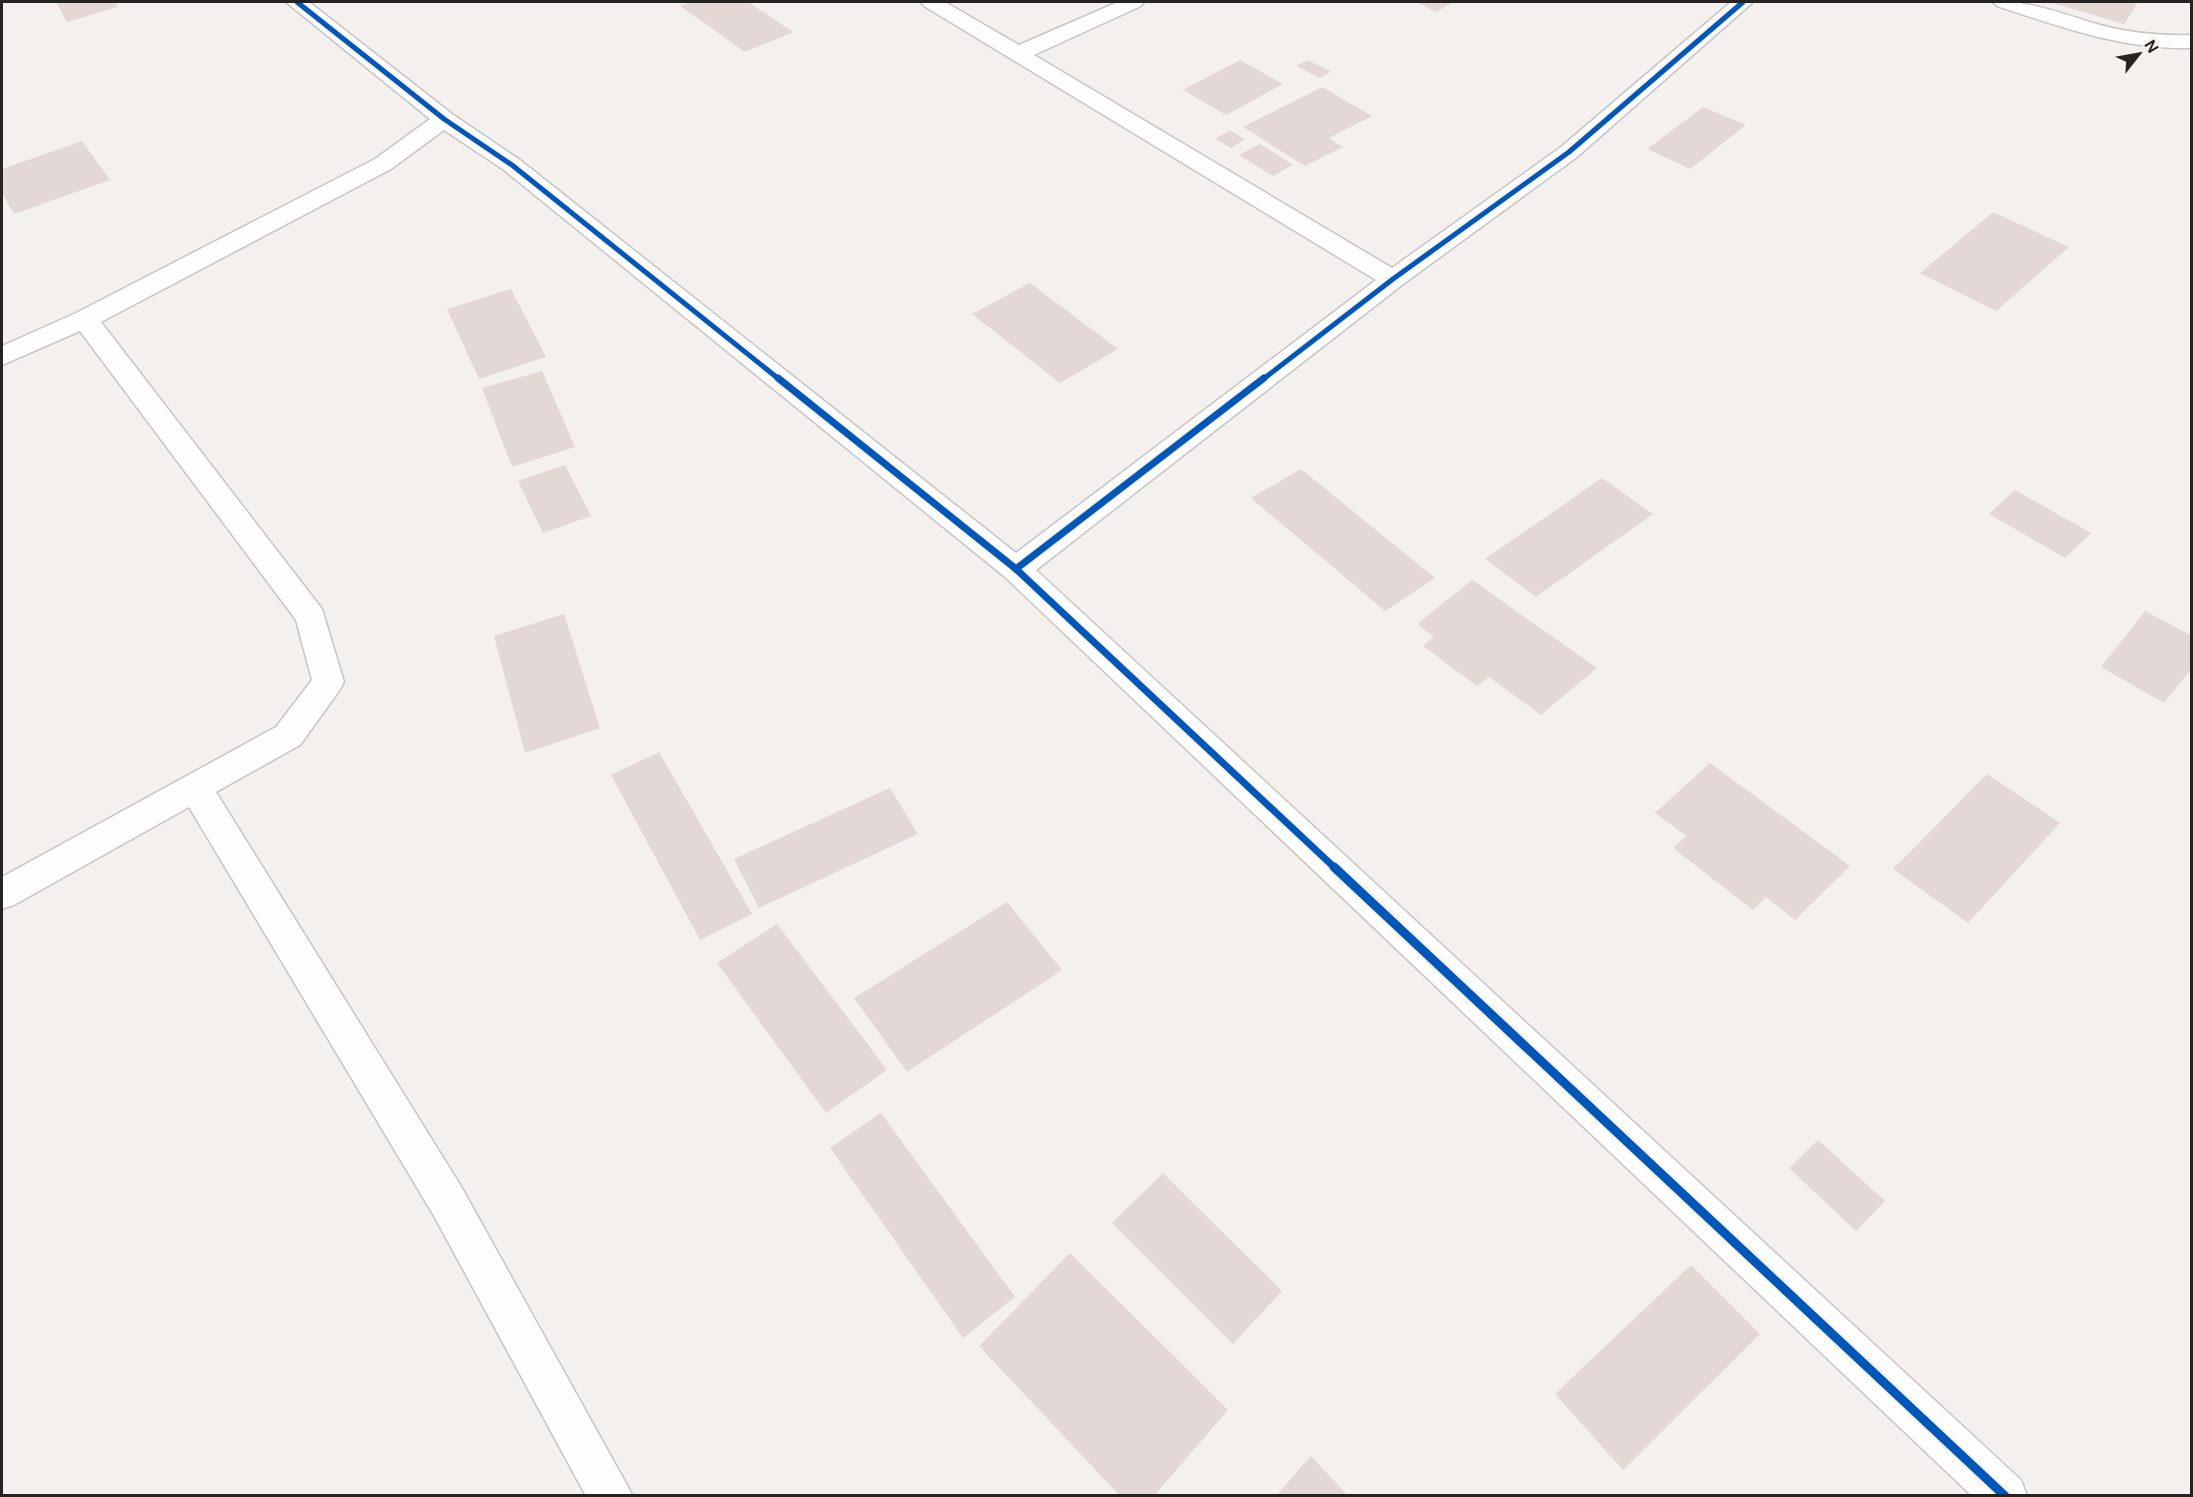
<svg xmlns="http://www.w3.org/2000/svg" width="2193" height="1497" viewBox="0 0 2193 1497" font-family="'DM Sans',sans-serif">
  <rect width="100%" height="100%" fill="#f3f0ee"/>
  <g fill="#e3d8d6">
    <path d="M56,2H115L118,7L67,22Z"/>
    <path d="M690,2H748L793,32L745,52L680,6Z"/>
    <path d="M1416,2H1454L1436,12Z"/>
    <path d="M2049,2H2138L2124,24Z"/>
    <path d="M1240,60L1283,84L1226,115L1183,90Z"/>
    <path d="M1307,60L1331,71L1320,78L1296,66Z"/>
    <path d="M1322,87L1372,116L1329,138L1343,147L1305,166L1243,127Z"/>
    <path d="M1703,107L1746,125L1690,169L1647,149Z"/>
    <path d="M1230,130L1245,139L1231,148L1215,139Z"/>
    <path d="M82,141L110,180L14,214L2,193V169Z"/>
    <path d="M1260,144L1293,165L1273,176L1239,155Z"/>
    <path d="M1993,212L2069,247L1996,311L1920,273Z"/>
    <path d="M1030,283L1118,349L1060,383L972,314Z"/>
    <path d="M511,289L546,357L479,379L447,309Z"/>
    <path d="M542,371L575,447L512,467L482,388Z"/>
    <path d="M565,465L591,516L543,533L518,481Z"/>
    <path d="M1301,469L1435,578L1385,611L1251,498Z"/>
    <path d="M1602,478L1653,514L1536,597L1485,559Z"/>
    <path d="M2015,490L2091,533L2065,558L1989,514Z"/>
    <path d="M1472,580L1597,668L1541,715L1489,677L1477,686L1423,646L1434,637L1417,624Z"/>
    <path d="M2145,611L2192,636V668L2164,703L2101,667Z"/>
    <path d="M564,614L600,728L525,753L494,636Z"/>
    <path d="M659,752L752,914L700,940L611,775Z"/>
    <path d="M1710,763L1850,866L1795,920L1766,897L1753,910L1673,848L1686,836L1655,813Z"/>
    <path d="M1987,774L2060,823L1968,923L1893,869Z"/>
    <path d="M890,788L918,834L759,908L734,859Z"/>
    <path d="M1007,902L1062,970L907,1072L854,998Z"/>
    <path d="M777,924L887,1070L826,1113L717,963Z"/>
    <path d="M881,1113L1015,1297L963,1338L830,1148Z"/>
    <path d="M1818,1140L1885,1201L1856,1231L1789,1168Z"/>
    <path d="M1163,1173L1282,1291L1233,1344L1112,1223Z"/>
    <path d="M1070,1253L1228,1410L1154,1496H1120L979,1346Z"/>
    <path d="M1691,1265L1760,1334L1623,1470L1555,1394Z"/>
    <path d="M1311,1456L1348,1496H1276Z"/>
  </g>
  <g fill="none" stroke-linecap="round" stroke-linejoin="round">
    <defs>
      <g id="minor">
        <path d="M286,2H309L452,114L520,160L1016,553L1376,280L924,6L921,2H945L1019,45L1118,2H1144L1141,6L1034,55L1392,268L1561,147L1731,2H1753L1577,157L1402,285L1036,570L2021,1480L2027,1496H1972L1005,577L504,170L444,130L391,169L101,322L322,609L344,682L339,691L300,745L216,792L462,1188L633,1496H586L434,1216L189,807L14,905L2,909V877L276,727L312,680L296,620L80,331L2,365V346L76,313L375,159L430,119Z"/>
        <path d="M1993,2C2030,0 2065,15 2100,25C2130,33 2160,36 2192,35V48C2123,50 2061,27 1997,6Z"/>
      </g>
    </defs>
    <use href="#minor" stroke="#c7c5c3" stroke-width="3"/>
    <use href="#minor" fill="#fdfdfc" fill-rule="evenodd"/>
    <defs>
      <g id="cycleway-far2">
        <path d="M297,2L444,119L512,165L780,380"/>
        <path d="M1262,380L1393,279L1569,152L1743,2"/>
      </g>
      <g id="cycleway-far1">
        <path d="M778,378L1016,569L1335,868"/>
        <path d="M1016,569L1264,378"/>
      </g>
      <path id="cycleway" d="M1334,867L2005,1496"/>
    </defs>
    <use href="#cycleway-far2" stroke="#f6f0eb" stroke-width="8"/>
    <use href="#cycleway-far1" stroke="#f6f0eb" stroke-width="10"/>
    <use href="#cycleway" stroke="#f6f0eb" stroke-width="13"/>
    <use href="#cycleway-far2" stroke="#0057b8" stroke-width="5"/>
    <use href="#cycleway-far1" stroke="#0057b8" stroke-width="7"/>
    <use href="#cycleway" stroke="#0057b8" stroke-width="9"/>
  </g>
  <rect width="2193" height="1497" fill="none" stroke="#262422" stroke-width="6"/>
  <g transform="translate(2139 54) rotate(59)" stroke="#f6f0eb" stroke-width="4.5" paint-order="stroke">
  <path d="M0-4.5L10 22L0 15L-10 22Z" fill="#262422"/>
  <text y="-9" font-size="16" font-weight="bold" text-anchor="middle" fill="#262422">N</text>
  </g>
</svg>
